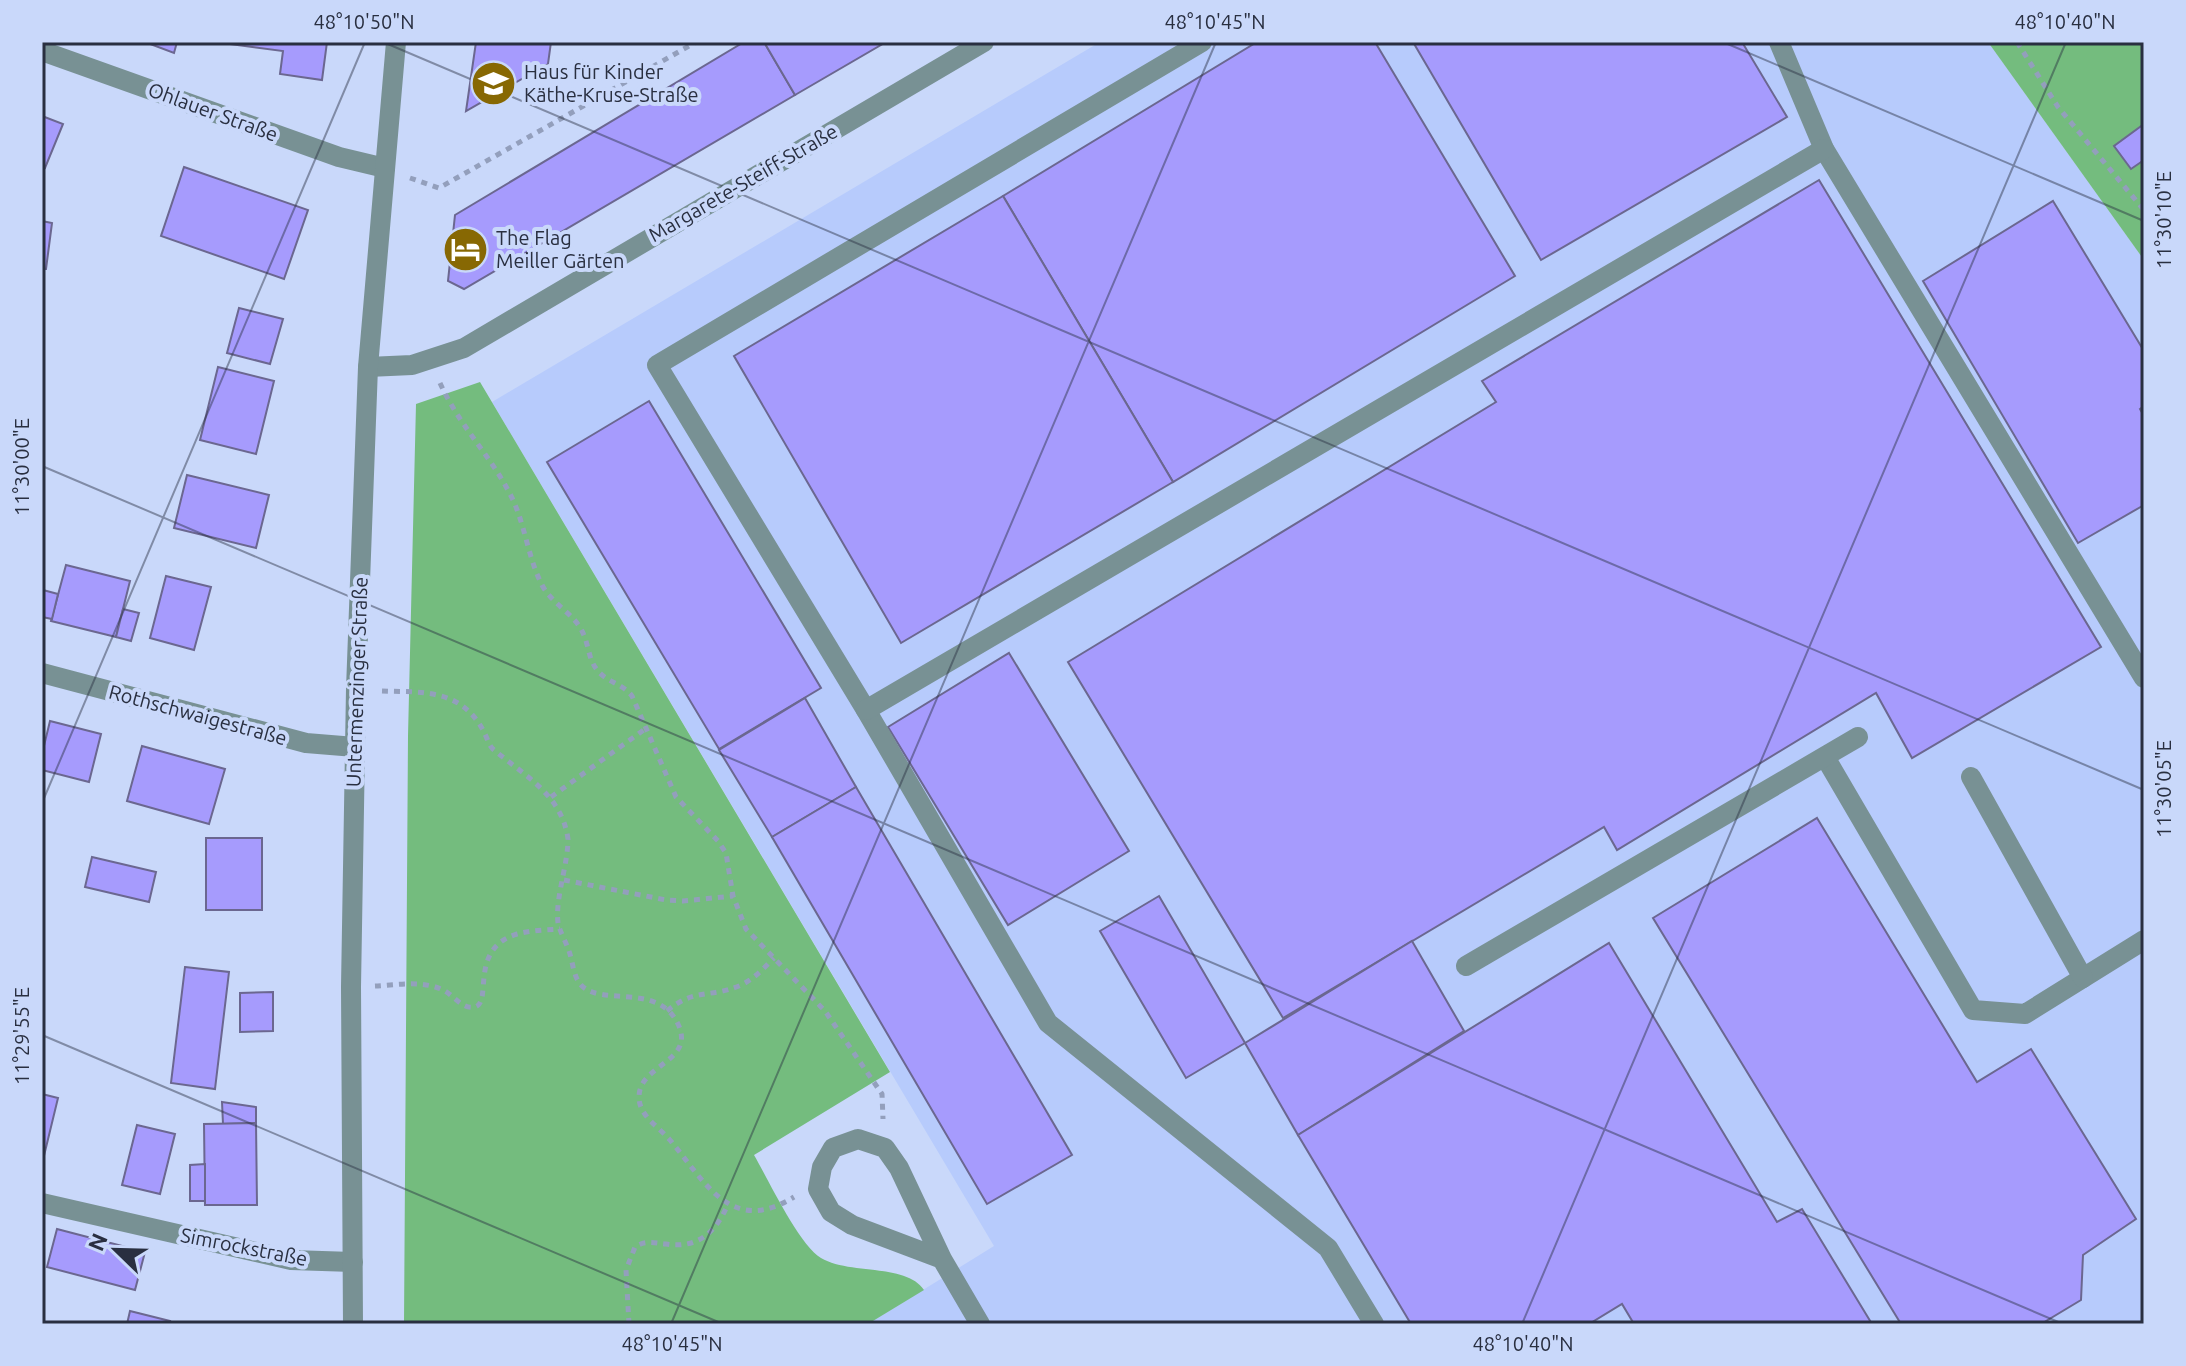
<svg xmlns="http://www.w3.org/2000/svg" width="2186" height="1366" viewBox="0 0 2186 1366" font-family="Ubuntu,sans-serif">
  <rect width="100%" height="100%" fill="#c9d8fa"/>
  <path fill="#b7cbfc" d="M1100,42H1988L2144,260V1324H868L994,1246L492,402Z"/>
  <g fill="#74bc7e">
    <path d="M1988,42H2141L2144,46V260Z"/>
    <path d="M480,382L890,1072L754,1155C768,1179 799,1245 821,1258C849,1275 906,1263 924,1290L868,1324H404L408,736L416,404Z"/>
  </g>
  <g fill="#a69bfd" stroke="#6b6790" stroke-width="2">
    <path d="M145,42H177L174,53Z"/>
    <path d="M215,42H327L322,80L280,74L283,51Z"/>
    <path d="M476,42H551L548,64L466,111Z"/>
    <path d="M744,42H764L795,95L464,289L448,281L455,215Z"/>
    <path d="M764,42H886L795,95Z"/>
    <path d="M1257,42H1375L1515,276L1173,482L1003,196Z"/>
    <path d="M1413,42H1742L1787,117L1541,260Z"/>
    <path d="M42,116L63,124L45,168L42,167Z"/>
    <path d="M2144,124V160L2131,169L2114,146Z"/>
    <path d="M184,167L308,210L284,279L161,236Z"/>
    <path d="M1819,180L2101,647L1912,758L1876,693L1617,850L1604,827L1283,1018L1068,662L1496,402L1482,381Z"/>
    <path d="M1003,196L1173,482L901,643L734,356Z"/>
    <path d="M2053,201L2144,351V406L2140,409L2144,416V505L2078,543L1923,281Z"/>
    <path d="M42,221L52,223L46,269H42Z"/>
    <path d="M239,308L283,319L270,364L227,353Z"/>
    <path d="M218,367L274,381L256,454L200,440Z"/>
    <path d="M649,401L821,688L719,749L547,462Z"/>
    <path d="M187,475L269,495L256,548L174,528Z"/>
    <path d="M66,565L130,581L116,637L51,621Z"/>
    <path d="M166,576L211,587L194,650L150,638Z"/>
    <path d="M43,590L58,594L52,619L42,617Z"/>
    <path d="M123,609L139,613L131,641L116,637Z"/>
    <path d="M1009,653L1129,851L1008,925L888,727Z"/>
    <path d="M805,698L856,787L772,837L719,750Z"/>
    <path d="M50,721L101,734L89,782L42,770V754Z"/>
    <path d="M142,746L225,769L209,824L127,801Z"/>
    <path d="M856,787L1072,1155L987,1204L772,837Z"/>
    <path d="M1817,818L1977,1082L2031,1049L2136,1219L2083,1255L2081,1300L2041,1324H1901L1653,918Z"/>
    <rect x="206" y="838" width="56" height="72"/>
    <path d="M92,857L156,872L149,902L85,887Z"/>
    <path d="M1159,896L1245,1043L1186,1078L1100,931Z"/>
    <path d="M1412,941L1464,1031L1298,1135L1245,1043Z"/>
    <path d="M1609,943L1777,1222L1802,1209L1872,1324H1634L1622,1304L1589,1324H1411L1298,1135Z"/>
    <path d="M185,967L229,972L215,1089L171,1083Z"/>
    <path d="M273,992V1031L240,1032V993Z"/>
    <path d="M42,1094L58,1098L42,1164Z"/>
    <path d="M222,1102L256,1107V1123L223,1124Z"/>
    <path d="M256,1123L257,1205H205L204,1124Z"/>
    <path d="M137,1125L175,1134L160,1194L122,1185Z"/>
    <path d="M205,1164V1201H190V1165Z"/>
    <path d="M57,1229L145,1252L135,1290L47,1267Z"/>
    <path d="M130,1311L170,1321L169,1324H127Z"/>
  </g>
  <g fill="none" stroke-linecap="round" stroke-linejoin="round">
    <g stroke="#939fbc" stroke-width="5" stroke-dasharray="6 6" stroke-linecap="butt">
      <path d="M2017,42L2058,107L2144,210"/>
      <path d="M410,178L439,188L696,42"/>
      <path d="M440,383C459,425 489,454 509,492C525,521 527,556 542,585C552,604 574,614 582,631C589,644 588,660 598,671C607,682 623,684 632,696L676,797L718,841L726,853L733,896L746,929L825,1011L882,1094L883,1119"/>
      <path d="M382,691C407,692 434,690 456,702C469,709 479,721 485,734C488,740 489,746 494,750C525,776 562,795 568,839C568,865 555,898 558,923C560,932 566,942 569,951C573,962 573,976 581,985C602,1007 658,982 678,1024C696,1062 639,1064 639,1097C639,1116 659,1127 670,1140C706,1183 731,1236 794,1197"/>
      <path d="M551,797L645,729"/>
      <path d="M564,880L666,900L683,901L733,896"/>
      <path d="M375,986C397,985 423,980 443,990C454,995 462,1010 475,1007C493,1002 468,949 517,934C531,930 546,930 560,929"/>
      <path d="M667,1011C694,988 710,998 739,986C753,980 763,969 774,958"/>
      <path d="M629,1324L626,1270L635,1247C645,1240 654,1243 666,1244C698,1249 716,1232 728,1204"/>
    </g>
    <g stroke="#789194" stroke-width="20">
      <path d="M1202,42L657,365L866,710L1048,1023L1328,1248L1374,1324"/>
      <path d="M1779,42L1824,149L2144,678"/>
      <path d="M42,51L339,157L385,168"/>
      <path d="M368,367L412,365L464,348L984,42"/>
      <path d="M42,673L306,743L355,747"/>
      <path d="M866,710L1824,149"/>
      <path d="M1825,757L1973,1010L2025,1014L2144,940"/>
      <path d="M1971,777L2083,978"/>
      <path d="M1466,966L1858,737"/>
      <path d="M42,1203L291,1260L353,1262"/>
      <path d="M942,1259L852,1225L831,1212L818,1189L822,1167L833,1148L858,1139L885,1148L899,1168L942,1259L980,1324"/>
      <path d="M353,1324L351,987L356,689L368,367L396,42"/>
    </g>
  </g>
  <path fill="none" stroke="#292f40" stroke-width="2" stroke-opacity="0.45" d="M383,42L2144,790M1723,42L2144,221M42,466L2063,1324M42,803L365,42M42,1035L723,1324M671,1324L1216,42M1522,1324L2066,42"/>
  <defs>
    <symbol id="school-disc" viewBox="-11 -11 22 22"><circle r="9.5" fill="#876803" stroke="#c9d8fa"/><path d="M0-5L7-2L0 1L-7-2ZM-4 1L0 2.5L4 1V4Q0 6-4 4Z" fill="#fff"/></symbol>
    <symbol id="hotel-disc" viewBox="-11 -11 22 22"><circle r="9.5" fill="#876803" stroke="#c9d8fa"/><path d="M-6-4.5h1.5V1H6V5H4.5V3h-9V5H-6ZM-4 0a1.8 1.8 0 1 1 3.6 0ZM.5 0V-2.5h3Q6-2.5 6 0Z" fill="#fff"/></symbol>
  </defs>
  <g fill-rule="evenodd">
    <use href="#school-disc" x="468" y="58" width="51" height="51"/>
    <use href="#hotel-disc" x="440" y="224" width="51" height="51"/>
  </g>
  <g text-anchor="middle" stroke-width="8" stroke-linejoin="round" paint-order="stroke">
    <g font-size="20" fill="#292f40" stroke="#c9d8fa" text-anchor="start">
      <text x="524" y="79">Haus für Kinder<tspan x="524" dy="23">Käthe-Kruse-Straße</tspan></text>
      <text x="496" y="245">The Flag<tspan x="496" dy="23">Meiller Gärten</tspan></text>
    </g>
    <g font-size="20" fill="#292f40" stroke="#c9d8fa">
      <text transform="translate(213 112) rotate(20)" y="7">Ohlauer Straße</text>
      <text transform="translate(743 183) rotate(-30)" y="7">Margarete-Steiff-Straße</text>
      <text transform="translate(357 682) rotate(-88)" y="7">Untermenzinger Straße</text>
      <text transform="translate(198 715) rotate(15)" y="7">Rothschwaigestraße</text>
      <text transform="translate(244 1247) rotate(11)" y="7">Simrockstraße</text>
    </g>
  </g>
  <rect width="2186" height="1366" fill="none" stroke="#c9d8fa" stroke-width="88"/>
  <g transform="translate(116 1250) rotate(293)" stroke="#c9d8fa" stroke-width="6" paint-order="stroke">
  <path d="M0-6L14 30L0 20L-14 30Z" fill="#292f40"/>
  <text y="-12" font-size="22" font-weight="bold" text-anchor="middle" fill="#292f40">N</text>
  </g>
  <rect x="44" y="44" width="2098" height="1278" fill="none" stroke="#292f40" stroke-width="3"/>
  <g font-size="20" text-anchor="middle" fill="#292f40">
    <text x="364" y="29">48°10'50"N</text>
    <text x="1215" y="29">48°10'45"N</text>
    <text x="2065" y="29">48°10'40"N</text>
    <text transform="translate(2164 220) rotate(-90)" y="7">11°30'10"E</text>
    <text transform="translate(22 467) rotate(-90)" y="7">11°30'00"E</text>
    <text transform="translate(2164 789) rotate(-90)" y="7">11°30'05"E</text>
    <text transform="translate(22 1036) rotate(-90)" y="7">11°29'55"E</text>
    <text x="672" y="1351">48°10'45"N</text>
    <text x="1523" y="1351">48°10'40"N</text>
  </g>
</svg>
